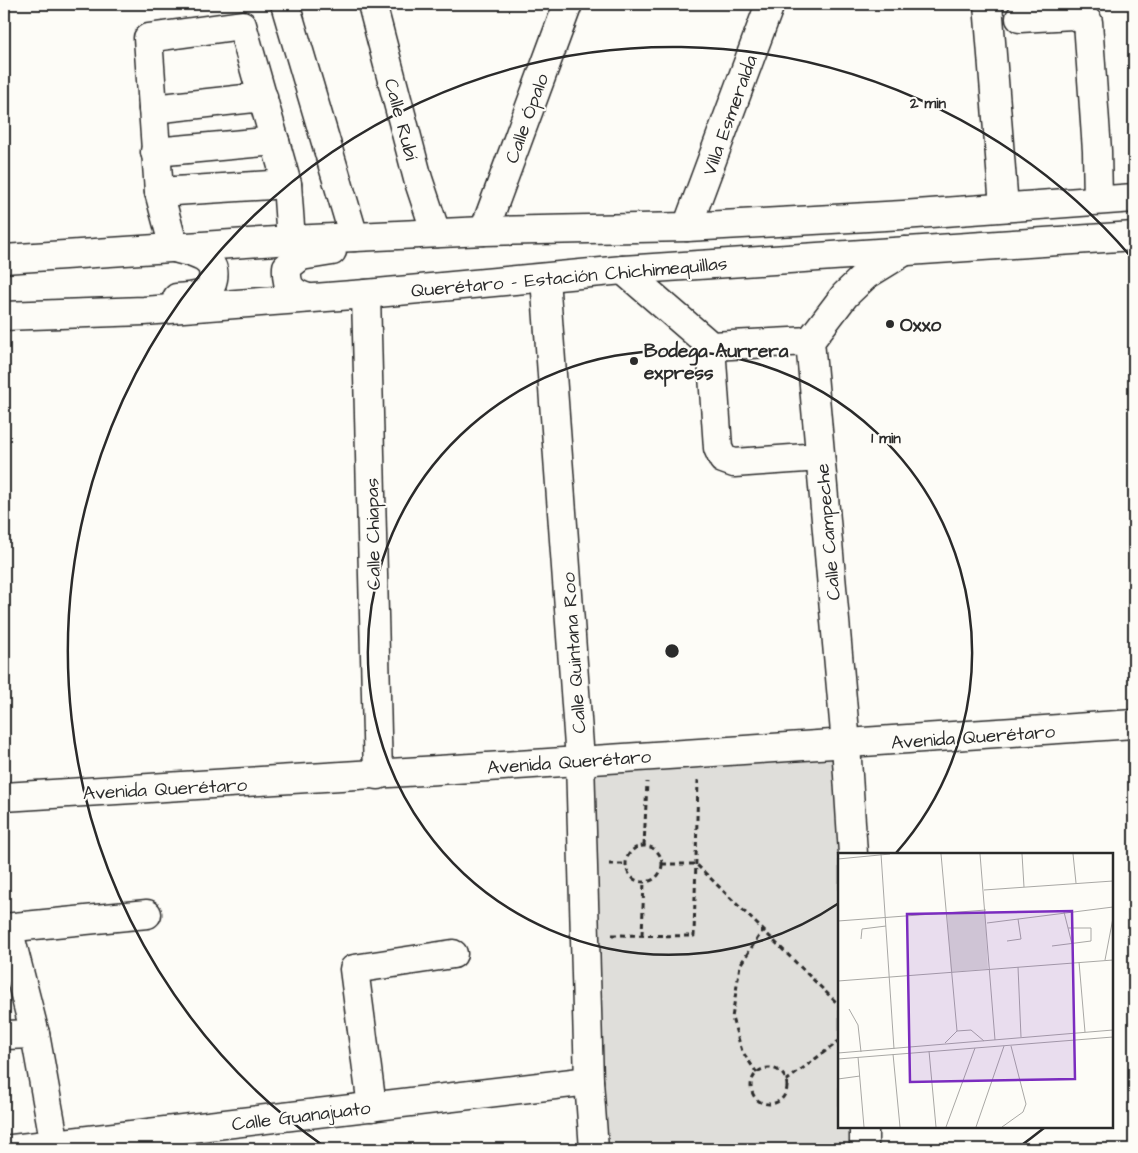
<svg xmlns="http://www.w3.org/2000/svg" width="1138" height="1153" viewBox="0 0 1138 1153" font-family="'Architects Daughter',sans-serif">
  <rect width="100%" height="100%" fill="#fdfcf7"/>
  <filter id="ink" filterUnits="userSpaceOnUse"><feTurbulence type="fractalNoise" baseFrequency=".02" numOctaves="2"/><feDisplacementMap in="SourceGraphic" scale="10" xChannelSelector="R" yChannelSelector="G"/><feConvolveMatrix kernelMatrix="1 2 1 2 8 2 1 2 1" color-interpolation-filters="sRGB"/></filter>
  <g filter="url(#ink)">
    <path fill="#dfdeda" stroke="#858482" d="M843,749L839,854V1127H864L865,1145L777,1149H599L584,765Z"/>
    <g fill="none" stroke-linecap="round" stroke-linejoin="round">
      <defs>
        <g id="minor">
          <path d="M285,4L354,237"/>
          <path d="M372,4L418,179L436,233"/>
          <path d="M988,4L1004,207"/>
          <path d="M1020,18L1073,15L1088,22L1097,151L1098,200"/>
          <path d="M153,109L263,97"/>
          <path d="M155,152L275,141"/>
          <path d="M159,192L287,184"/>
          <path d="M687,227L770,4"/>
          <path d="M484,231L568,4"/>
          <path d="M174,248L159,192L148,38L242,25L287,184L291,240"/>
          <path d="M623,270L711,346L810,341"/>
          <path d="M545,278L580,760L589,1081L594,1149"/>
          <path d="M366,294L378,775"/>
          <path d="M711,346L718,448L723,459L734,463L820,457"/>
          <path d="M4,797C381,775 757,749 1134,724"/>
          <path d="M853,854L846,744L810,341L845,295L866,275L905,251"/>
          <path d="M4,928L147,914"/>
          <path d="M8,928L35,1034L55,1145"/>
          <path d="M4,1035L35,1034"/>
          <path d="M372,1107L354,969L453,954"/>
          <path d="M12,1149L589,1081"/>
          <path d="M864,1149V1127"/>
        </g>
        <g id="major">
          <path d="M4,259L291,240L484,231L687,227L903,215L1134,198"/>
          <path d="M177,298C186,297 197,297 205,293C210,290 212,285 213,279C217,258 194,253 178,249"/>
          <path d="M308,298C290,292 286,286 287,267L301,256L332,251"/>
          <path d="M4,316L144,311L366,294L623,270L1134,236"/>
        </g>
      </defs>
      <use href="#minor" stroke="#2b2b2b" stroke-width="31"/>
      <use href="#major" stroke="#2b2b2b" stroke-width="31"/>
      <g stroke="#2b2b2b" stroke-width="3" stroke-dasharray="5 4" stroke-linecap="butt">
        <path d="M644,846L647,782"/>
        <circle cx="644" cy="864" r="18"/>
        <path d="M609,864H626"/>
        <path d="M662,864H696L839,1005"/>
        <path d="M612,935L694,936L698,780"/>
        <path d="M642,935L644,881"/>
        <circle cx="769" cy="1086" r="18"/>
        <path d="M757,1073L742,1051L732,1018L740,965L763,930"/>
        <path d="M786,1081L839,1041"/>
      </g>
      <use href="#minor" stroke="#fdfcf7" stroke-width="28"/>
      <use href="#major" stroke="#fdfcf7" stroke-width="28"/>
    </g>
  </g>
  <g fill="none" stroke="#2b2b2b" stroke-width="2.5">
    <path d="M839 903A302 302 0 1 1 896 853"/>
    <path d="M1044 1128A605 605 0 0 1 1019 1147M325 1147A605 605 0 1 1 1132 258"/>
  </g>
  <g fill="#2b2b2b" stroke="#fdfcf7" stroke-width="2">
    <circle cx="890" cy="324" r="5"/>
    <circle cx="634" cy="361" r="5"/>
  </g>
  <g text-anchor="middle" stroke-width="4" stroke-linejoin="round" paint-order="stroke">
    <g font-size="19" fill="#2b2b2b" stroke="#fdfcf7">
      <text transform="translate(729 115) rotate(-70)" y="7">Villa Esmeralda</text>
      <text transform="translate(526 118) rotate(-70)" y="7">Calle Ópalo</text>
      <text transform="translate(402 119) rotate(75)" y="7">Calle Rubí</text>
      <text transform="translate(569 276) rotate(-5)" y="7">Querétaro - Estación Chichimequillas</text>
      <text transform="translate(827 532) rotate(-95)" y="7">Calle Campeche</text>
      <text transform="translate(372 534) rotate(-91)" y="7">Calle Chiapas</text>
      <text transform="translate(573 653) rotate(-94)" y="7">Calle Quintana Roo</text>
      <text transform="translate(973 736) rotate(-4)" y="7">Avenida Querétaro</text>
      <text transform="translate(569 761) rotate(-4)" y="7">Avenida Querétaro</text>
      <text transform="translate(165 788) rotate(-3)" y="7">Avenida Querétaro</text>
      <text transform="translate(301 1115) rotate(-7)" y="7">Calle Guanajuato</text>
    </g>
    <g font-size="19" font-weight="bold" fill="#2b2b2b" stroke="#fdfcf7" text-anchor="start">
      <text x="900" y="331">Oxxo</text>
      <text x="644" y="357">Bodega Aurrera<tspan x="644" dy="22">express</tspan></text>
    </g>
  </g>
  <g transform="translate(838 853)">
    <rect width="275" height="275" fill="#fdfcf7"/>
    <path d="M147,59L150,116L113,119L109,61Z" fill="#dfdeda"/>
    <path fill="none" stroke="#a9a8a5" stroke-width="1" d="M43,1L56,196M103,1L119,178L107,190M142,1L157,187M184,1L186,34M235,1L238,30M0,6L52,1M146,37L275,28M226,59L234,91M0,68L148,57M149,70L275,54M23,86L24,76L48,73M169,88L183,86L180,66M214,93L253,88V75H230M267,107L275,65M241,109L247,179M180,114L183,184M0,128L275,107M11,156L20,172L23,199M119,178L133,177L146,188M91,198L98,274M0,200L275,177M55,201L62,274M20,204L26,274M0,206L275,184M0,226L22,223M108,274L137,195M138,274L166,193M164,274L185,259L188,251L173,193"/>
    <path fill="#7b2cbf" fill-opacity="0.15" stroke="#7b2cbf" stroke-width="2.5" d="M234,58L237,226L72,229L69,61Z"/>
    <rect width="275" height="275" fill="none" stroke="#2b2b2b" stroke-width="2.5"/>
  </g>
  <circle cx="672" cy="651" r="8" fill="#2b2b2b" stroke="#fdfcf7" stroke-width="2.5"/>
  <g font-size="15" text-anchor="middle" font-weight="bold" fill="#2b2b2b" stroke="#fdfcf7" stroke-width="4" stroke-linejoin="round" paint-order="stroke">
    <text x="928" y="108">2 min</text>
    <text x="886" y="443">1 min</text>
  </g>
  <rect width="1138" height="1153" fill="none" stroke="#fdfcf7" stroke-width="20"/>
  <rect x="10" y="10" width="1118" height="1133" fill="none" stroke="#2b2b2b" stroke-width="2" filter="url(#ink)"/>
</svg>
